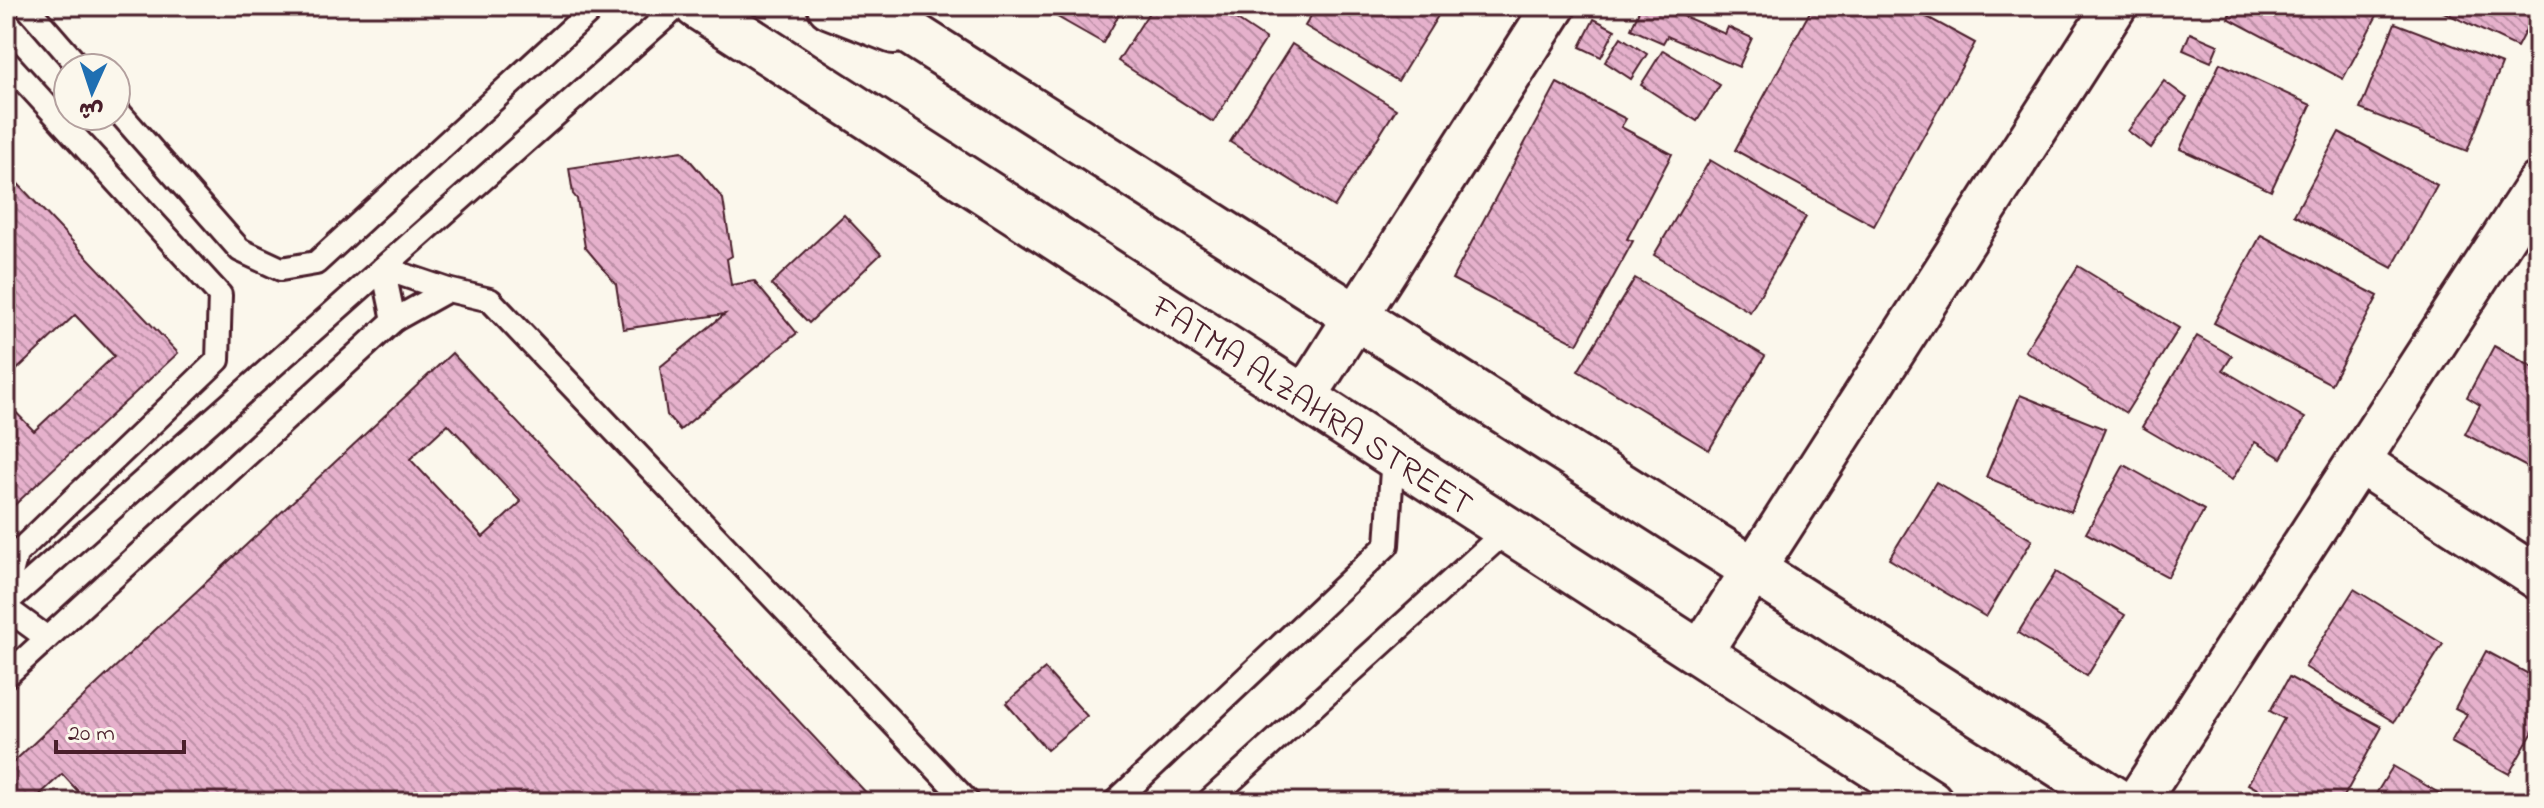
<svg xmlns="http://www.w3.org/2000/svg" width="2544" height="808" viewBox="0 0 2544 808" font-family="'Indie Flower','Playpen Sans Arabic',sans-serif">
  <defs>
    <pattern id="building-back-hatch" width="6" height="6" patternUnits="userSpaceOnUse" patternTransform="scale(2)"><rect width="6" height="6" fill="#e6b1cc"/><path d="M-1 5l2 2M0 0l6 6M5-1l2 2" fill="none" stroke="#bc8fa6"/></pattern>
  </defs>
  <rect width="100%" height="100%" fill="#fbf7ec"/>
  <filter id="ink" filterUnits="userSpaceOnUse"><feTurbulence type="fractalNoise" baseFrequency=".0125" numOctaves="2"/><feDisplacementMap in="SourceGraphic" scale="16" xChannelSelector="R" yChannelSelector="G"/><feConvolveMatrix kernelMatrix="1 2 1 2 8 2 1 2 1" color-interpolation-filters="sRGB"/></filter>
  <g filter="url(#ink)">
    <g fill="url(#building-back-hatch)" stroke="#4a1f2b" stroke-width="2" fill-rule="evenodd">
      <path d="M1038,6H1124L1103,43Z"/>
      <path d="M1153,6H1216L1266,39L1213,122L1118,61Z"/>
      <path d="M1317,6H1444L1398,81L1305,26Z"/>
      <path d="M1641,6H1660L1725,34L1728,27L1752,38L1739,67L1667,36L1663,43L1631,29Z"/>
      <path d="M1813,6H1907L1975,43L1874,226L1735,150Z"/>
      <path d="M2234,6H2382L2343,79L2228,18Z"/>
      <path d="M2431,6H2538L2517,47Z"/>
      <path d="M1594,19L1615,30L1601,57L1580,47Z"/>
      <path d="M2395,23L2502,64L2467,151L2360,109Z"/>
      <path d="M2190,33L2218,45L2211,62L2183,50Z"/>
      <path d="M1621,37L1647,54L1631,79L1605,62Z"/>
      <path d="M1292,44L1396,109L1334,207L1230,142Z"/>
      <path d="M1663,50L1720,85L1697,121L1641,85Z"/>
      <path d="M2220,63L2311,105L2271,191L2180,149Z"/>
      <path d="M2164,81L2187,98L2151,148L2128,131Z"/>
      <path d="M1557,83L1626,119L1621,127L1672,154L1627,239L1633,241L1577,344L1452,279Z"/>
      <path d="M2339,132L2437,185L2392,268L2294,215Z"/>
      <path d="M682,151L723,199L732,256L727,259L731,285L754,281L797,333L680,430L667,415L660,367L725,314L623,329L616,284L585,247L577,199L573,194L569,168Z"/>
      <path d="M1710,160L1806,217L1750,312L1654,255Z"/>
      <path d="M6,171L178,353L6,513V402L34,431L114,356L75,315L6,380Z"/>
      <path d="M844,215L881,254L809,323L771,284Z"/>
      <path d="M2261,235L2378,296L2331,384L2214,323Z"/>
      <path d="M2078,266L2179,328L2126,413L2025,351Z"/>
      <path d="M1635,278L1765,356L1709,450L1578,371Z"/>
      <path d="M2197,336L2232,356L2223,370L2305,418L2281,458L2255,442L2232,480L2142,427Z"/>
      <path d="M2494,346L2538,370V473L2465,434L2480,405L2467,397Z"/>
      <path d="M452,353L875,802H88L62,774L32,802H6V769ZM448,424L521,502L483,537L410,459Z"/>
      <path d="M2020,395L2105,429L2071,512L1986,477Z"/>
      <path d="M2124,465L2204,510L2168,577L2086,533Z"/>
      <path d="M1936,482L2032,540L1986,617L1889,559Z"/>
      <path d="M2056,572L2125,615L2087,676L2018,633Z"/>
      <path d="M2354,589L2443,644L2394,722L2305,667Z"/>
      <path d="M2486,651L2538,679V723L2509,774L2451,742L2467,714L2455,708Z"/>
      <path d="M1045,669L1087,716L1047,750L1006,703Z"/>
      <path d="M2289,677L2382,727L2341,802H2281L2248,784L2284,719L2270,711Z"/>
      <path d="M2393,766L2454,802H2371Z"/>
    </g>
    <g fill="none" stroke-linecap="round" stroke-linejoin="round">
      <defs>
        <g id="lane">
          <path d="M26,6L80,68"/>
          <path d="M6,61L220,295L218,360L16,554L6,593"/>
          <path d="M116,109L240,250L281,269L316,263L587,14L591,6"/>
          <path d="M394,320L383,268L448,290"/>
          <path d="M6,603L678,6"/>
          <path d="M6,608L47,638"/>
          <path d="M6,676L394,320L448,290L490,300L968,802"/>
          <path d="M1115,802L1387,545L1393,455"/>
          <path d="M1208,802L1507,530"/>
        </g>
        <g id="street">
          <path d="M1304,398L1554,6"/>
          <path d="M2358,461L2538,578"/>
          <path d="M1700,653L2115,6"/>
          <path d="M2137,802L2538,184"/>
        </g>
        <g id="secondary">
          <path d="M697,6L1930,802"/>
          <path d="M830,6L894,31"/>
          <path d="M868,6L2118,802"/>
        </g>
      </defs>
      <use href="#lane" stroke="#4a1f2b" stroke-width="28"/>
      <use href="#street" stroke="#4a1f2b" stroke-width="48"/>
      <use href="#secondary" stroke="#4a1f2b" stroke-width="50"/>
      <use href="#lane" stroke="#fbf7ec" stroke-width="22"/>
      <use href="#street" stroke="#fbf7ec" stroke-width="42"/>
      <use href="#secondary" stroke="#fbf7ec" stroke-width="44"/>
    </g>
  </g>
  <g text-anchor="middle" stroke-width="6" stroke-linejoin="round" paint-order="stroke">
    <g font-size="34" fill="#4a1f2b" stroke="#fbf7ec">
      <text transform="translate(1313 404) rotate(33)" y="12">FATMA ALZAHRA STREET</text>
    </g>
  </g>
  <rect width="2544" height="808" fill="none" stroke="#fbf7ec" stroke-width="32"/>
  <rect x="16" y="16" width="2512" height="776" fill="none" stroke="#4a1f2b" stroke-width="3" filter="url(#ink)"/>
  <g transform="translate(92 92) rotate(183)"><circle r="38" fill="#fbf7ec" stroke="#b4a19f" stroke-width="2"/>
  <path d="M0-6L14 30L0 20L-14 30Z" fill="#1f6fb2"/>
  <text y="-12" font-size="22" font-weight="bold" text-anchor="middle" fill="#4a1f2b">ش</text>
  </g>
  <path d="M56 740v12h128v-12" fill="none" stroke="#4a1f2b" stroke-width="4"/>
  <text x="68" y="740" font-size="24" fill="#4a1f2b" stroke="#fbf7ec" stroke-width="6" paint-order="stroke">20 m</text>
</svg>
